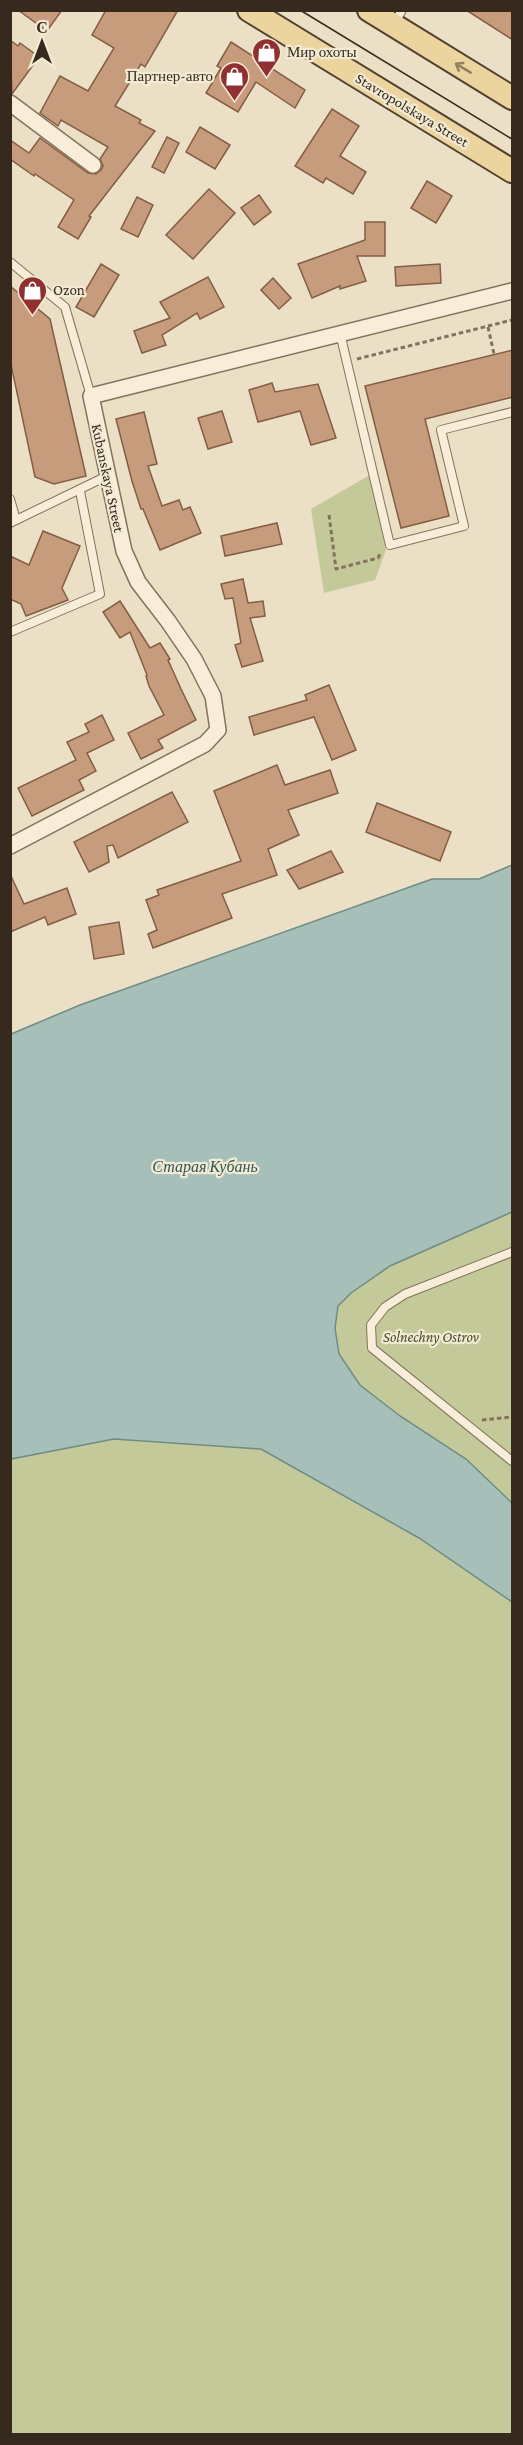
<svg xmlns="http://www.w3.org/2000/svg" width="523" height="2445" viewBox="0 0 523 2445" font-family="'Crimson Pro',serif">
  <rect width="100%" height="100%" fill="#ebe0c5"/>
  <g fill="#c3c999">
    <path d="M370,475L386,550L375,580L324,593L311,509Z"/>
    <path d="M512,1212V1503L360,1385L339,1354L335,1328L338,1306L351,1293L390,1266Z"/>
    <path d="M114,1439L261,1449L419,1538L512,1602V2434H11V1459Z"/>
  </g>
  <path fill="#a6bfb8" stroke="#6e8c85" stroke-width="1.5" d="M512,865V1212L390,1266L351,1293L338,1306L335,1328L339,1354L360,1385L400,1416L466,1459L512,1503V1602L419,1538L261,1449L114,1439L11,1459V1034L80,1005L432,879H479Z"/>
  <g fill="#c79c7d" stroke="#835d44" stroke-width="1.5">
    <path d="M18,10H62L47,31Z"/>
    <path d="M106,10H178L145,67L141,64L115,106L141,120L139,123L155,131L89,216L91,217L78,239L58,227L74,200L35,174L34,176L10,159V140L29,153L40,138L88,173L96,174L101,170L103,166L100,159L108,147L61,120L58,126L40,113L60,76L88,91L114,48L92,35Z"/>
    <path d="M466,10H513V40Z"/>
    <path d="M10,40L18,46L20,43L39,57L12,94Z"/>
    <path d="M231,42L305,90L295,108L256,82L238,112L206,93L221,68L217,66Z"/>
    <path d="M332,109L359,126L340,156L366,172L353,194L326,178L323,183L295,166Z"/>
    <path d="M200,127L230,145L215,169L186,152Z"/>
    <path d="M167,137L179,143L164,173L152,167Z"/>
    <path d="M427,181L452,196L436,223L411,208Z"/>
    <path d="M209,189L235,213L193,259L166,235Z"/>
    <path d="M259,195L271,212L254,225L241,208Z"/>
    <path d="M137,197L153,205L138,237L121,229Z"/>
    <path d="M365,222H385V256H357L366,281L340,289V286L312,298L298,264L365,240Z"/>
    <path d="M101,264L119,275L94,317L76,307Z"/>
    <path d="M440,264L441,283L396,286L395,267Z"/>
    <path d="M208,277L224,307L200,319L197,313L162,335L166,345L142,353L134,331L170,318L160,302Z"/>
    <path d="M273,278L291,298L279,309L261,290Z"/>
    <path d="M10,286L50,319L86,476L54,484L35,477L10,360Z"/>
    <path d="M513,350V397L425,419L449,516L401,528L365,386Z"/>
    <path d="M272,383L275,392L318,384L336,438L311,445L300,411L258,422L249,390Z"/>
    <path d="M222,411L232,442L208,449L198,418Z"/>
    <path d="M144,412L157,464L148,466L162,506L179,500L183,510L190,507L201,533L160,550L143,509H141L132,481L116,419Z"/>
    <path d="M277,523L282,544L225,556L221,536Z"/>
    <path d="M43,531L80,546L62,588L68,600L26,616L21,604L10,599V556L29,565Z"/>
    <path d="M243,579L248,603L263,601L265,616L250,618L263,661L242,667L235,645L241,643L233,598L225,599L221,584Z"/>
    <path d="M120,601L150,648L160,643L170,659L168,660L181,689L196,720L158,740L163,748L141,759L128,733L164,715L149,686L146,676L147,675L130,632L120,638L103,612Z"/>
    <path d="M329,685L356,750L332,760L314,717L254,735L249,717L307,700L305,695Z"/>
    <path d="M102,715L114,740L87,753L96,771L79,780L84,790L32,816L18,788L76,760L67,742L89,732L85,724Z"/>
    <path d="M277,765L285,785L330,770L338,793L288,810L299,835L268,849L277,875L222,894L232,918L153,948L148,934L157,930L146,900L159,895L157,890L241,861L214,791Z"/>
    <path d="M172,792L188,822L118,858L113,845L107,846L109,862L89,872L74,842Z"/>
    <path d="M377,803L451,832L440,861L366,832Z"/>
    <path d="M331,851L343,872L299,889L287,870Z"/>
    <path d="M10,874L24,904L67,888L76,914L48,925L45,917L10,932Z"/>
    <path d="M119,922L124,954L94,959L89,927Z"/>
  </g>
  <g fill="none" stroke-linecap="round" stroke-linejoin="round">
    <defs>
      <g id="service">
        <path d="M394,24L402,10"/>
        <path d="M10,262L65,307L91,396"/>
        <path d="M340,333L390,545L464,526L441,430L512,412"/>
        <path d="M10,499L16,520"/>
        <path d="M10,523L107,476"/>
        <path d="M10,632L100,594L80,491"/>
        <path d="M512,1252L405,1294L385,1307L371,1325L372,1348L512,1461"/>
      </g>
      <g id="minor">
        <path d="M10,103L93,165"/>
        <path d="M10,846L205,744L218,730L213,696L194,659L168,621L138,582L124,551L91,396L512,291"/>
      </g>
      <g id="primary">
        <path d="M249,10L512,171"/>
        <path d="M369,10L512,98"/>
      </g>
    </defs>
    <use href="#service" stroke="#85725c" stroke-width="10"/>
    <use href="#minor" stroke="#85725c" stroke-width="18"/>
    <use href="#primary" stroke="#534130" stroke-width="26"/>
    <g stroke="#85725c" stroke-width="3" stroke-dasharray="4.5 3" stroke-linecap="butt">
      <path d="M488,327L494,354"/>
      <path d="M357,359L512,320"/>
      <path d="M329,515L336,569L378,558L381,552"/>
      <path d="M482,1420L512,1417"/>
    </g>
    <use href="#service" stroke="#f7edd8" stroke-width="8"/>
    <use href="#minor" stroke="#f7edd8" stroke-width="15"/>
    <use href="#primary" stroke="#ecd49f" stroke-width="22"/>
    <path stroke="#362a1f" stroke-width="1.5" d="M300,10L512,139"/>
  </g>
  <defs><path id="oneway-shaft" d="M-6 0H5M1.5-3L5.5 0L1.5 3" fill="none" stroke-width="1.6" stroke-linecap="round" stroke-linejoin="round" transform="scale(1.5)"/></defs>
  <use stroke="#917f5f" href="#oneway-shaft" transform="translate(463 68) rotate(-149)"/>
  <defs>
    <symbol id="shop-pin" viewBox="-11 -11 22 30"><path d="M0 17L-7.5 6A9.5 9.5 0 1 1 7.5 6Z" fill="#903030" stroke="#f3ead4"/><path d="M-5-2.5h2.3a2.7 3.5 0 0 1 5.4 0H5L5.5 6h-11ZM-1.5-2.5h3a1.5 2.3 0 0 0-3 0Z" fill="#fff"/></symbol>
  </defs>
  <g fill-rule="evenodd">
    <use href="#shop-pin" x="250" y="36" width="33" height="45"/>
    <use href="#shop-pin" x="218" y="60" width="33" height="45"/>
    <use href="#shop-pin" x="16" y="274" width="33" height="45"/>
  </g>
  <g text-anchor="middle" stroke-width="4.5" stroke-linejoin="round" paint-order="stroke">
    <g font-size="15" fill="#362a1f" stroke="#f3ead4" text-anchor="start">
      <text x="287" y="57">Мир охоты</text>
      <text x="213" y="81" text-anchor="end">Партнер-авто</text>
      <text x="53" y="295">Ozon</text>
    </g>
    <g font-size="15" fill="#362a1f" stroke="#f3ead4">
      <text transform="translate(412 110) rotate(31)" y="5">Stavropolskaya Street</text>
      <text transform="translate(108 478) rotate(78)" y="5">Kubanskaya Street</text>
    </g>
    <g font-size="15" font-style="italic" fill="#465127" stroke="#f3ead4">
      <text x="431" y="1342">Solnechny Ostrov</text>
    </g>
    <g font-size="16" font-style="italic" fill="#2f5553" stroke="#f3ead4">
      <text x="205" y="1172">Старая Кубань</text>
    </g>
  </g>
  <rect width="523" height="2445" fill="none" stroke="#362a1f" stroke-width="24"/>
  <g transform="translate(42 42)" stroke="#f3ead4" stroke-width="4.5" paint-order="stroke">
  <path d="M0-4.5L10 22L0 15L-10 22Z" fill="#362a1f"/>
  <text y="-9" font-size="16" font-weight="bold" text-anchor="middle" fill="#362a1f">С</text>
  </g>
</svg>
